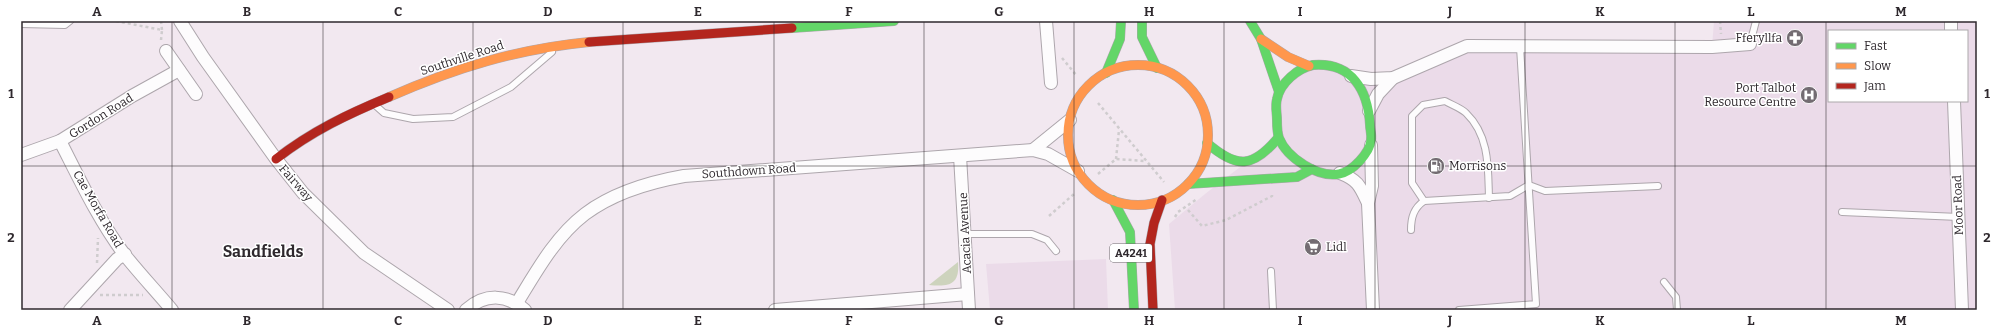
<svg xmlns="http://www.w3.org/2000/svg" width="1998" height="331" viewBox="0 0 1998 331" font-family="Bitter,serif">
  <rect width="100%" height="100%" fill="#f2e8f0"/>
  <g fill="#ebdbe9" fill-rule="evenodd">
    <path d="M1714,21H1977V310H1175L1169,224L1205,194L1278,138L1279,92L1309,66L1393,78L1467,46L1712,47ZM1829,31H1967V101H1829Z"/>
    <path d="M1106,259L1108,310H990L986,264Z"/>
  </g>
  <path fill="#cdd3bd" d="M958,262C960,285 949,287 929,285Z"/>
  <g fill="none" stroke-linecap="round" stroke-linejoin="round">
    <defs>
      <g id="lane">
        <path d="M21,24L65,25L70,21"/>
        <path d="M1750,44L1756,21"/>
        <path d="M375,105L384,113L413,119L453,117L511,87L552,52"/>
        <path d="M1424,201L1412,183V116L1423,105L1445,101C1452,105 1461,108 1466,113C1490,136 1488,169 1489,198"/>
        <path d="M1842,212L1959,217"/>
        <path d="M1411,230C1411,217 1414,208 1424,201L1510,196L1529,185L1545,191L1658,186"/>
        <path d="M965,234H1032L1047,240L1056,251"/>
        <path d="M1271,271L1273,310"/>
        <path d="M1664,282L1676,297L1677,310"/>
        <path d="M1459,310L1536,304L1520,47"/>
      </g>
      <g id="street">
        <path d="M180,21L203,57L276,159L303,193L364,253L448,310"/>
        <path d="M1046,21L1051,83"/>
        <path d="M1951,21V31"/>
        <path d="M166,51L196,94"/>
        <path d="M1351,76L1371,79L1393,78L1467,46L1712,47L1750,44"/>
        <path d="M1954,101L1962,310"/>
        <path d="M1369,111L1378,94L1393,78"/>
        <path d="M60,141C80,180 98,219 124,254C139,273 156,291 172,310"/>
        <path d="M1371,145L1372,186L1368,203L1373,310"/>
        <path d="M1033,150L1070,120"/>
        <path d="M21,155L60,141L132,96L179,70"/>
        <path d="M960,156L969,310"/>
        <path d="M1340,173C1358,180 1360,186 1368,203"/>
        <path d="M517,303C536,272 555,237 585,214C613,193 650,182 684,176L1033,150L1048,154L1078,171"/>
        <path d="M70,310L117,259L125,254"/>
        <path d="M466,310C485,293 507,294 525,310"/>
        <path d="M775,310L968,294"/>
      </g>
      <g id="fast">
        <path d="M1142,21V37L1157,68"/>
        <path d="M1250,21L1261,39L1279,92"/>
        <path d="M792,28L894,21"/>
        <path d="M1313,65C1352,62 1368,90 1370,125C1370,130 1372,135 1371,140C1370,153 1352,172 1339,174C1318,178 1287,158 1279,138C1277,132 1277,126 1277,120C1277,113 1275,106 1277,99C1280,83 1298,68 1313,65Z"/>
        <path d="M1106,73L1120,39L1121,21"/>
        <path d="M1207,143C1237,169 1253,168 1278,138"/>
        <path d="M1188,184L1297,177L1312,169"/>
        <path d="M1113,200L1130,232L1134,310"/>
      </g>
      <g id="slow">
        <path d="M1261,39L1288,57L1309,66"/>
        <circle cx="1138" cy="135" r="70"/>
        <path d="M389,97C455,68 517,49 589,42"/>
      </g>
      <g id="jam">
        <path d="M589,42L792,28"/>
        <path d="M276,159C312,131 348,114 389,97"/>
        <path d="M1153,310L1150,244L1154,223L1162,200"/>
      </g>
    </defs>
    <use href="#lane" stroke="#ada6ac" stroke-width="8"/>
    <use href="#street" stroke="#ada6ac" stroke-width="14"/>
    <use href="#fast" stroke="#ada6ac" stroke-width="10"/>
    <use href="#slow" stroke="#ada6ac" stroke-width="10"/>
    <use href="#jam" stroke="#ada6ac" stroke-width="10"/>
    <g stroke="#cfccce" stroke-width="2.5" stroke-dasharray="3 3" stroke-linecap="butt">
      <path d="M116,21L162,30L161,40"/>
      <path d="M161,21L162,30"/>
      <path d="M1720,21L1721,34"/>
      <path d="M1062,58L1077,76"/>
      <path d="M1098,103L1164,182"/>
      <path d="M1116,159L1119,130"/>
      <path d="M1098,174L1116,159L1145,161"/>
      <path d="M1188,210L1202,226L1226,220L1272,196V194"/>
      <path d="M1049,216L1074,194"/>
      <path d="M1175,217L1178,212L1197,199"/>
      <path d="M97,263L98,238"/>
      <path d="M100,295H143"/>
    </g>
    <use href="#lane" stroke="#fdfcfd" stroke-width="6"/>
    <use href="#street" stroke="#fdfcfd" stroke-width="12"/>
    <use href="#fast" stroke="#63d668" stroke-width="9"/>
    <use href="#slow" stroke="#ff974d" stroke-width="9"/>
    <use href="#jam" stroke="#b3261e" stroke-width="9"/>
  </g>
  <path fill="none" stroke="#2f292e" stroke-width="1" stroke-opacity="0.55" d="M172,21V310M323,21V310M473,21V310M623,21V310M774,21V310M924,21V310M1074,21V310M1224,21V310M1375,21V310M1525,21V310M1675,21V310M1826,21V310M21,166H1977"/>
  <defs>
    <symbol id="pharmacy-disc" viewBox="-11 -11 22 22"><circle r="9.5" fill="#736c72" stroke="#fff"/><path d="M-2-6h4v4h4v4h-4v4h-4v-4h-4v-4h4Z" fill="#fff"/></symbol>
    <symbol id="hospital-disc" viewBox="-11 -11 22 22"><circle r="9.5" fill="#736c72" stroke="#fff"/><path d="M-5-5h3v3.5h4V-5h3V5h-3V1.5h-4V5h-3Z" fill="#fff"/></symbol>
    <symbol id="fuel-disc" viewBox="-11 -11 22 22"><circle r="9.5" fill="#736c72" stroke="#fff"/><path d="M-5.5-6h7V0h2V4h1.3V-2.5L3-4.5l.8-.8L6-3V5H2.5V1h-1V6h-7ZM-4.2-4.7v3.2H.2V-4.7Z" fill="#fff"/></symbol>
    <symbol id="supermarket-disc" viewBox="-11 -11 22 22"><circle r="9.5" fill="#736c72" stroke="#fff"/><path d="M-6-5.5h2.5l.6 2H6L4.5 2H-2.5L-4.4-4H-6ZM-1.5 3.2a1.3 1.3 0 1 0 .1 0ZM3 3.2a1.3 1.3 0 1 0 .1 0Z" fill="#fff"/></symbol>
  </defs>
  <g fill-rule="evenodd">
    <use href="#pharmacy-disc" x="1785" y="28" width="20" height="20"/>
    <use href="#hospital-disc" x="1799" y="85" width="20" height="20"/>
    <use href="#fuel-disc" x="1426" y="156" width="20" height="20"/>
    <use href="#supermarket-disc" x="1303" y="237" width="20" height="20"/>
  </g>
  <g text-anchor="middle" stroke-width="3" stroke-linejoin="round" paint-order="stroke">
    <rect fill="#fff" stroke="#6d696d" stroke-width="1" x="1110" y="244" width="42" height="18" rx="3"/>
    <g font-size="11" font-weight="bold" fill="#2f292e">
      <text x="1131" y="257">A4241</text>
    </g>
    <g font-size="12" fill="#2f292e" stroke="#fff" text-anchor="end">
      <text x="1782" y="42">Fferyllfa</text>
      <text x="1796" y="92">Port Talbot<tspan x="1796" dy="14">Resource Centre</tspan></text>
      <text x="1449" y="170" text-anchor="start">Morrisons</text>
      <text x="1326" y="251" text-anchor="start">Lidl</text>
    </g>
    <g font-size="12" fill="#2f292e" stroke="#fff">
      <text transform="translate(462 58) rotate(-18)" y="4">Southville Road</text>
      <text transform="translate(101 116) rotate(-32)" y="4">Gordon Road</text>
      <text transform="translate(749 171) rotate(-4)" y="4">Southdown Road</text>
      <text transform="translate(296 183) rotate(49)" y="4">Fairway</text>
      <text transform="translate(1958 205) rotate(-92)" y="4">Moor Road</text>
      <text transform="translate(98 209) rotate(60)" y="4">Cae Morfa Road</text>
      <text transform="translate(965 233) rotate(-93)" y="4">Acacia Avenue</text>
    </g>
    <g font-size="16" font-weight="bold" fill="#2f292e" stroke="#fff">
      <text x="263" y="257">Sandfields</text>
    </g>
  </g>
  <rect width="1998" height="331" fill="none" stroke="#ffffff" stroke-width="44"/>
  <rect x="1828" y="30" width="140" height="72" fill="#ffffff" stroke="#aca9ab"/>
  <rect x="1836" y="43" width="20" height="6" fill="#63d668" stroke="#aca9ab"/>
  <text x="1864" y="50" font-size="12" fill="#2f292e">Fast</text>
  <rect x="1836" y="63" width="20" height="6" fill="#ff974d" stroke="#aca9ab"/>
  <text x="1864" y="70" font-size="12" fill="#2f292e">Slow</text>
  <rect x="1836" y="83" width="20" height="6" fill="#b3261e" stroke="#aca9ab"/>
  <text x="1864" y="90" font-size="12" fill="#2f292e">Jam</text>
  <rect x="22" y="22" width="1954" height="287" fill="none" stroke="#2f292e" stroke-width="1.5"/>
  <g font-size="13" text-anchor="middle" font-weight="bold" fill="#2f292e">
    <text x="97" y="16">A</text>
    <text x="247" y="16">B</text>
    <text x="398" y="16">C</text>
    <text x="548" y="16">D</text>
    <text x="698" y="16">E</text>
    <text x="849" y="16">F</text>
    <text x="999" y="16">G</text>
    <text x="1149" y="16">H</text>
    <text x="1300" y="16">I</text>
    <text x="1450" y="16">J</text>
    <text x="1600" y="16">K</text>
    <text x="1751" y="16">L</text>
    <text x="1901" y="16">M</text>
    <text x="11" y="98">1</text>
    <text x="1987" y="98">1</text>
    <text x="11" y="242">2</text>
    <text x="1987" y="242">2</text>
    <text x="97" y="325">A</text>
    <text x="247" y="325">B</text>
    <text x="398" y="325">C</text>
    <text x="548" y="325">D</text>
    <text x="698" y="325">E</text>
    <text x="849" y="325">F</text>
    <text x="999" y="325">G</text>
    <text x="1149" y="325">H</text>
    <text x="1300" y="325">I</text>
    <text x="1450" y="325">J</text>
    <text x="1600" y="325">K</text>
    <text x="1751" y="325">L</text>
    <text x="1901" y="325">M</text>
  </g>
</svg>
